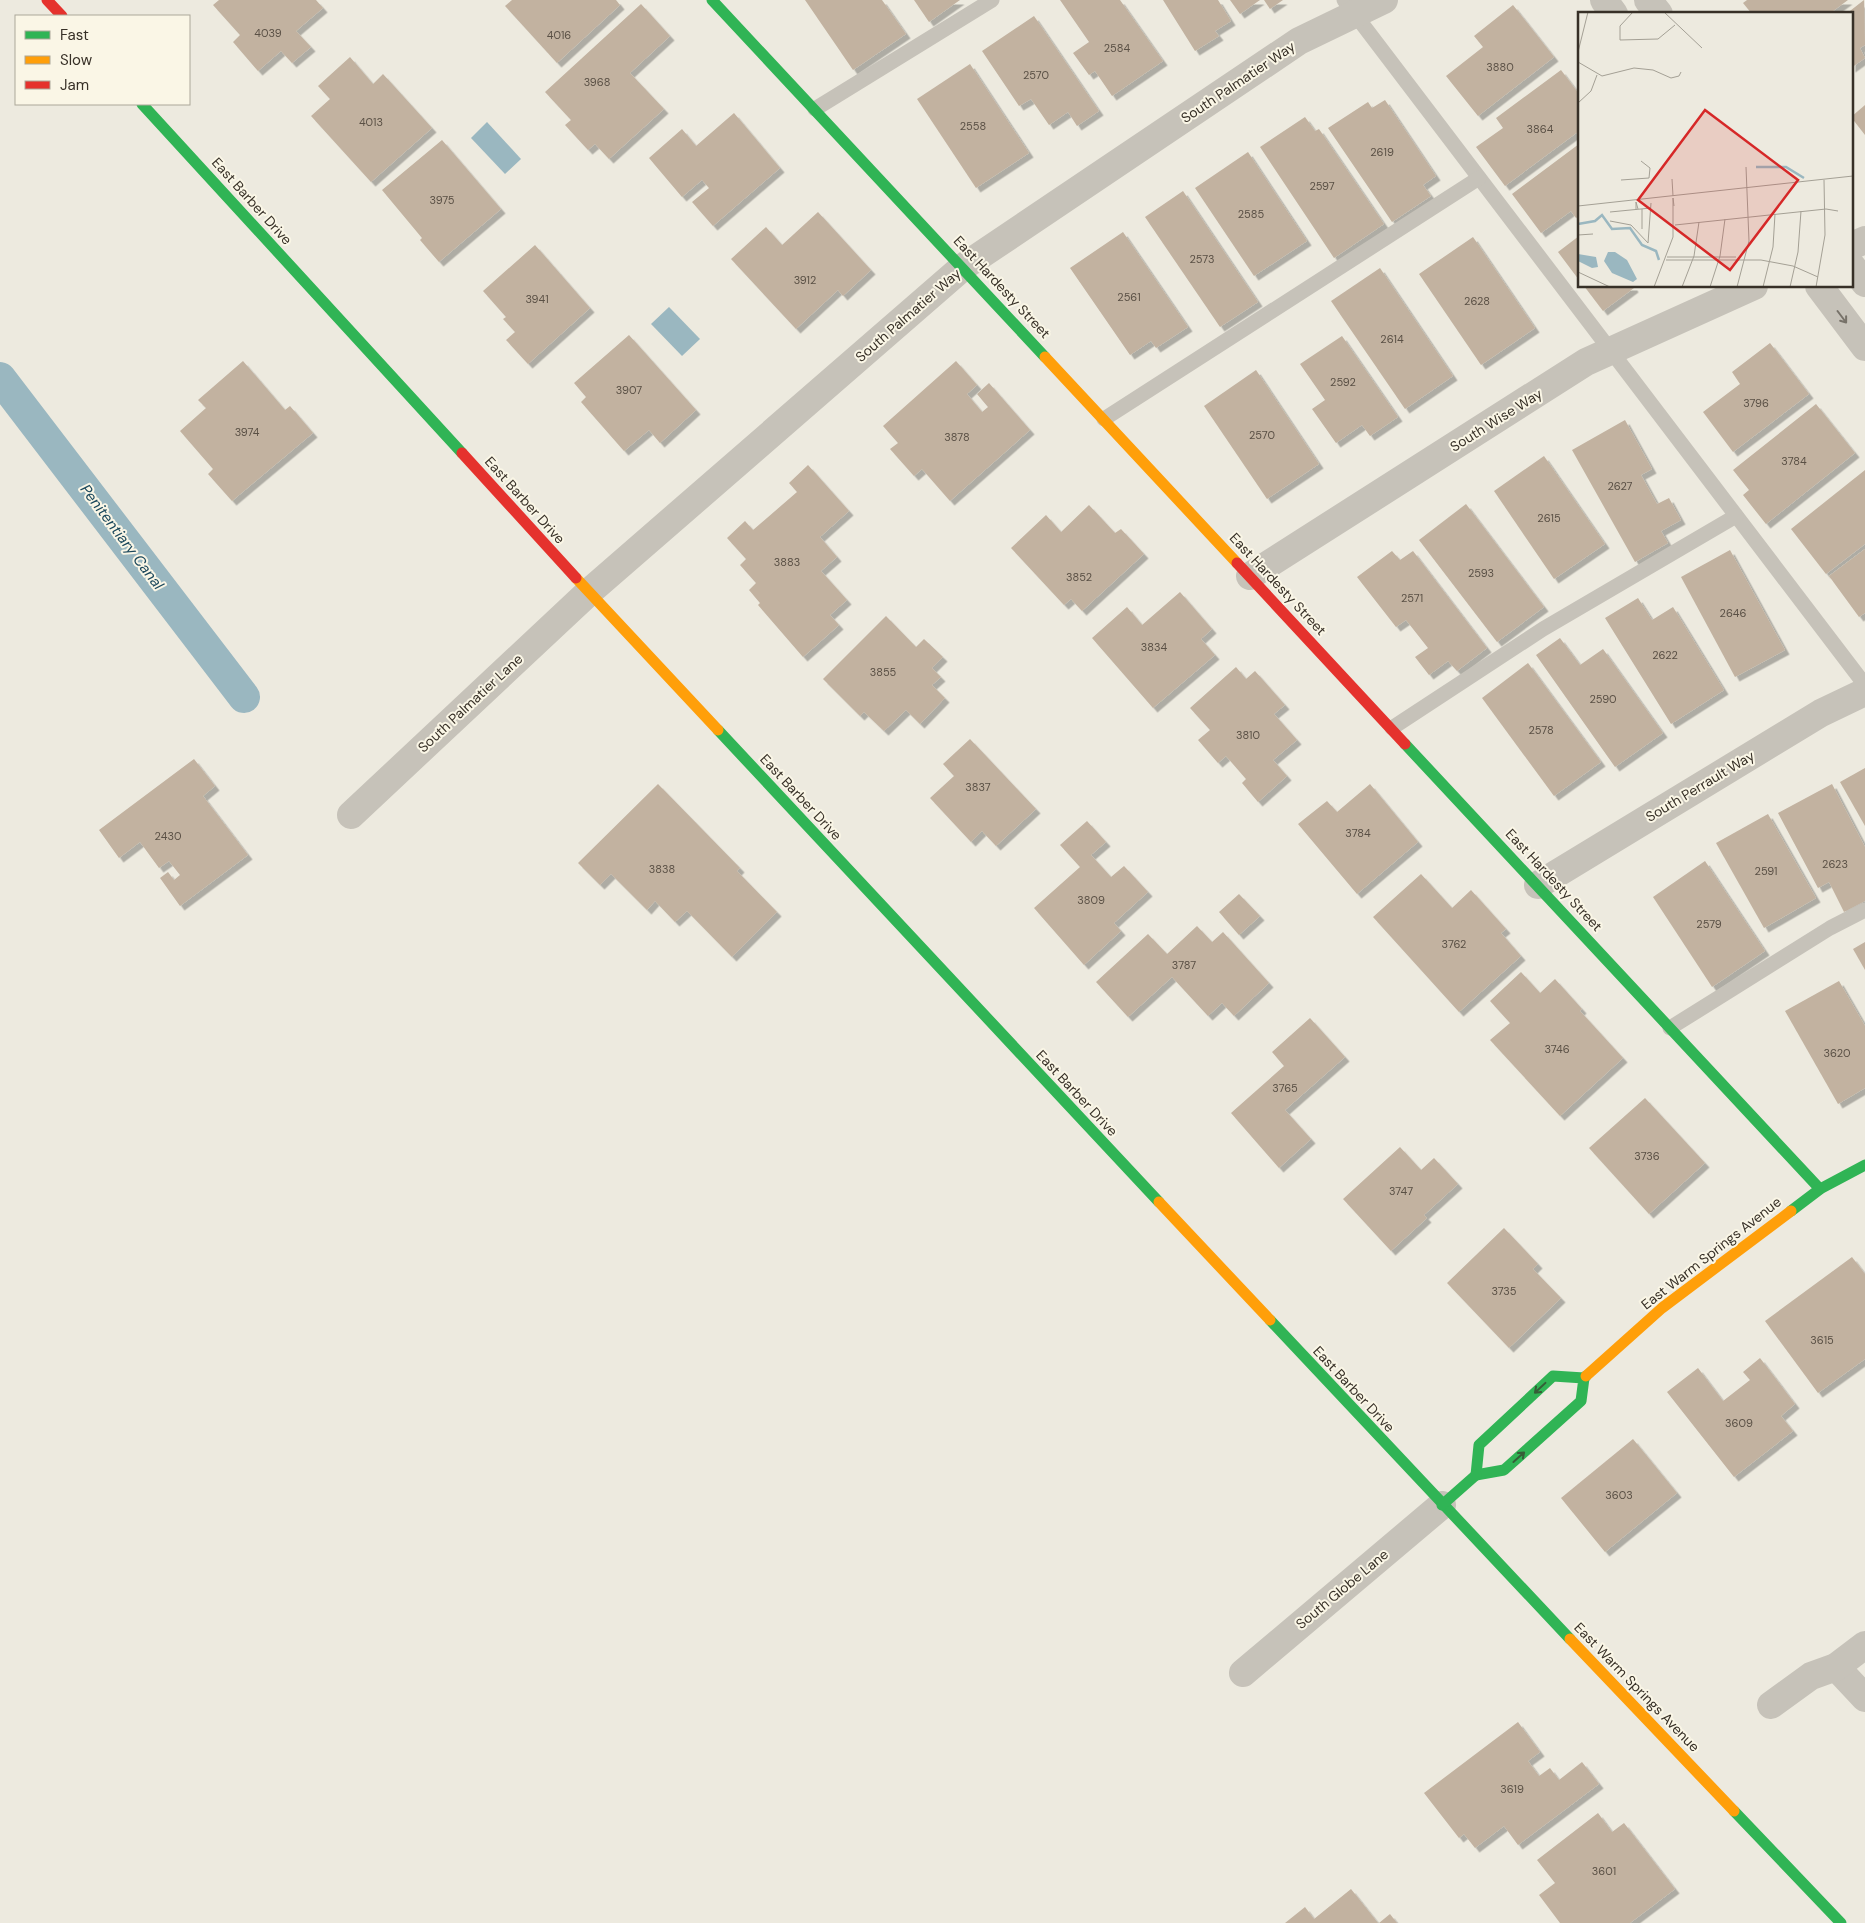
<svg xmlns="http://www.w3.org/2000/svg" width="1865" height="1923" viewBox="0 0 1865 1923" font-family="'DM Sans',sans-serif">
  <defs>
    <filter id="shadow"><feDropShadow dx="4.5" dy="4.5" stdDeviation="0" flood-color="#0004"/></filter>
  </defs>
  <rect width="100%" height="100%" fill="#edeadf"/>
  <g fill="#9ab7c0">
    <path d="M487,122L521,159L505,174L471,138Z"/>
    <path d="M669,307L700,339L682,356L651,324Z"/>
  </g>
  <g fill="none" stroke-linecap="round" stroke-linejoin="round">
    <path stroke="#9ab7c0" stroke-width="32" d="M0,378L244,697"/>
  </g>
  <g fill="#c2b2a0" filter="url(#shadow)">
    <path d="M219,0H316L323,8L296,31L311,47L292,63L281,51L258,71L233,42L240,35L213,5Z"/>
    <path d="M512,0H616L620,5L557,63L505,6Z"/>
    <path d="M805,0H882L906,34L853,70Z"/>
    <path d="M914,0H960L929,22Z"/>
    <path d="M1060,0H1120L1163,61L1112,96L1095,71L1089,75L1073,53L1089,42Z"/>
    <path d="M1163,0H1218L1231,21L1215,31L1219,36L1195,51Z"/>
    <path d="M1230,0H1260L1240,14Z"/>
    <path d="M1264,0H1283L1270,9Z"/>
    <path d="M1747,0H1848L1829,14H1752L1743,3Z"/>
    <path d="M1864,0L1865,45L1860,48L1865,58L1851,68V14H1846Z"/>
    <path d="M641,4L670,36L630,73L664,109L609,159L595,144L588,150L565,125L571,120L545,92Z"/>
    <path d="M1513,5L1554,57L1478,116L1446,76L1483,47L1474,36Z"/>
    <path d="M1034,16L1099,111L1077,126L1068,112L1049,125L1031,99L1019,106L982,51Z"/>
    <path d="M350,57L373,84L383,74L432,128L371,182L311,116L330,99L318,86Z"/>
    <path d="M970,64L1029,153L976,188L917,99Z"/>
    <path d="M1561,70L1579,94V131L1505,186L1476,147L1503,128L1496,118Z"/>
    <path d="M1385,100L1436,176L1423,185L1431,196L1392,222L1328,128L1368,102L1372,108Z"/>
    <path d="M1865,105V135L1851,117Z"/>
    <path d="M734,113L780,168L713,226L692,202L709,188L702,180L682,197L649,158L682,129L696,146Z"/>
    <path d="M1305,117L1315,131L1319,129L1384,224L1334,258L1260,147Z"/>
    <path d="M442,140L501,209L439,262L420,240L422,238L382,190Z"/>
    <path d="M1579,144V216L1576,218L1571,211L1541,233L1512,194Z"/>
    <path d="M1248,152L1307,241L1254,276L1195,188Z"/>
    <path d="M1183,191L1258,302L1220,327L1145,217Z"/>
    <path d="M818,212L871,270L843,296L838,290L796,329L731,259L766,227L782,245Z"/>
    <path d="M1123,232L1188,327L1156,348L1151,341L1130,355L1070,268Z"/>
    <path d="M1579,236V280L1558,252Z"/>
    <path d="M1473,237L1535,328L1481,365L1419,274Z"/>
    <path d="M535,245L590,308L528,364L506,340L515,332L503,319L506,317L483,291Z"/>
    <path d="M1380,268L1453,376L1405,409L1331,301Z"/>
    <path d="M1584,286H1633L1634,288L1603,311Z"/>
    <path d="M629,335L696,410L660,443L649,430L624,451L581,402L586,397L574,383Z"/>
    <path d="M1342,336L1398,417L1370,436L1362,425L1336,443L1312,409L1325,400L1300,364Z"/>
    <path d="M1770,343L1809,394L1733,452L1703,412L1740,384L1732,372Z"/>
    <path d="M243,361L285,410L290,406L313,433L232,501L208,474L213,469L180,431L206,408L198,400Z"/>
    <path d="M956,361L977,385L967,394L982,412L988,407L977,394L989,383L1030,430L950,501L922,469L914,476L890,449L898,443L883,426Z"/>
    <path d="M1256,370L1319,464L1267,499L1204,406Z"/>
    <path d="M1816,404L1855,453L1766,524L1743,495L1749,490L1733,470Z"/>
    <path d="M1625,420L1652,469L1641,475L1657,504L1669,498L1681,520L1661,531L1668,543L1635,562L1572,450Z"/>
    <path d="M1544,456L1605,544L1554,579L1494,491Z"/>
    <path d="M808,465L849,511L820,537L837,557L821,571L847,600L830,615L839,625L803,657L758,605L760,603L749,590L756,583L740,565L746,559L727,538L745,521L753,530L797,492L789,483Z"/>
    <path d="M1865,470V544L1826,574L1791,529Z"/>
    <path d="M1466,504L1544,607L1497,642L1419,540Z"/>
    <path d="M1089,505L1115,533L1121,529L1144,554L1082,611L1071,599L1064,605L1011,548L1046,515L1061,532Z"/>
    <path d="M1865,549V613L1859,617L1829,576Z"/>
    <path d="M1730,550L1785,650L1735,677L1681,577Z"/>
    <path d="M1392,551L1400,560L1413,551L1487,648L1457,671L1448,661L1429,675L1415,657L1428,648L1406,620L1396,627L1357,577Z"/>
    <path d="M1180,592L1212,629L1201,639L1215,655L1153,708L1092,638L1127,607L1142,625Z"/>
    <path d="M1638,598L1652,620L1673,607L1724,690L1671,724L1605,618Z"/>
    <path d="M886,616L916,647L924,639L943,657L932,668L941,677L932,685L945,698L920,724L906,710L884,731L864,712L860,716L823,679Z"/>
    <path d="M1560,638L1580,665L1603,649L1663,733L1615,767L1536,655Z"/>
    <path d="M1528,663L1601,762L1554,796L1482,698Z"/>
    <path d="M1236,667L1246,679L1255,671L1285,705L1274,714L1297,740L1273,760L1287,776L1258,802L1242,783L1246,779L1226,756L1218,763L1198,740L1210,730L1190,708Z"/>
    <path d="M970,739L1036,809L996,846L982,831L971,842L930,798L954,776L943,764Z"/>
    <path d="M194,759L215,786L203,796L248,855L180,906L160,878L168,872L174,880L180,875L169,861L159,868L140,842L119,858L99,830Z"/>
    <path d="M1865,768V826L1840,782Z"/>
    <path d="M658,784L740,868L737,871L777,912L732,957L687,911L675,922L655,901L647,910L611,874L600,885L578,863Z"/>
    <path d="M1370,784L1418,842L1357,894L1298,824L1327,801L1337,812Z"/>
    <path d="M1832,784L1865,847V901L1844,912L1829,882L1818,888L1778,813Z"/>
    <path d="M1768,814L1816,898L1764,928L1716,843Z"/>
    <path d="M1087,821L1106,842L1091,855L1111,877L1124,866L1148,892L1114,923L1121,931L1084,965L1034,908L1080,867L1060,845Z"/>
    <path d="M1705,861L1765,951L1712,987L1653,897Z"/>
    <path d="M1421,874L1452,908L1471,890L1506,929L1501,933L1521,956L1459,1012L1373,917Z"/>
    <path d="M1239,894L1260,916L1239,935L1219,912Z"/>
    <path d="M1197,926L1212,942L1223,932L1269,983L1234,1016L1222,1003L1208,1016L1172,977L1128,1017L1096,982L1148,934L1167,954Z"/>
    <path d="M1865,942V970L1853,949Z"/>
    <path d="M1521,972L1540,993L1555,979L1582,1009L1580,1011L1623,1058L1560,1116L1490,1040L1510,1023L1490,1001Z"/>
    <path d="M1839,981L1865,1026V1088L1838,1104L1785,1011Z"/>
    <path d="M1310,1018L1345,1057L1285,1110L1311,1139L1279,1168L1231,1113L1284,1066L1272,1052Z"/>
    <path d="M1645,1098L1705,1163L1649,1214L1589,1148Z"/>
    <path d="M1400,1147L1421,1170L1434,1158L1458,1184L1424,1215L1427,1218L1391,1251L1343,1199Z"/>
    <path d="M1504,1228L1538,1264L1533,1269L1561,1298L1509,1348L1447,1283Z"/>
    <path d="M1852,1257L1865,1274V1359L1818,1393L1765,1321Z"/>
    <path d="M1760,1358L1795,1404L1781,1416L1793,1431L1734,1477L1667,1392L1698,1368L1723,1401L1750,1380L1743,1372Z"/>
    <path d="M1633,1439L1677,1493L1605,1552L1561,1498Z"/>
    <path d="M1518,1722L1540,1752L1528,1761L1539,1776L1550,1768L1559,1780L1582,1762L1599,1784L1518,1845L1504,1826L1475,1848L1464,1834L1459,1838L1424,1793Z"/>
    <path d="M1598,1813L1612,1832L1624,1823L1675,1889L1630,1923H1560L1539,1895L1555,1883L1537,1860Z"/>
    <path d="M1351,1889L1378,1923H1285L1305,1907L1314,1919Z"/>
    <path d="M1390,1914L1397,1923H1379Z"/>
  </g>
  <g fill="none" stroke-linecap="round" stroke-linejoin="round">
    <g stroke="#c6c2b9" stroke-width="15">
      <path d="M1344,0L1865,685"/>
      <path d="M815,109L992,0"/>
      <path d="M1104,419L1479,178"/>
      <path d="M1392,728L1543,629L1736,516"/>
      <path d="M1670,1028L1830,928L1865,910"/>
    </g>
    <g stroke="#c6c2b9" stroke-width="28">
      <path d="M1604,0L1614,14"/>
      <path d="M1648,0L1659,14"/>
      <path d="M1851,246L1865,240"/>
      <path d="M1851,265L1865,283"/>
      <path d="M1819,286L1865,347"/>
      <path d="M1250,576L1586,362L1754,286"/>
      <path d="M351,815L589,592L963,267L1299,41L1384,0"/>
      <path d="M1538,885L1821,713L1865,692"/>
      <path d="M1836,1667L1865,1698"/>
      <path d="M1243,1673L1442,1505"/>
      <path d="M1771,1705L1811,1676L1836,1667L1865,1645"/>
    </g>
    <g stroke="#30b455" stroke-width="11">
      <path d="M712,0L1045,357"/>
      <path d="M142,104L462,453"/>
      <path d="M718,730L1159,1202"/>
      <path d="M1405,744L1820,1189"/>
      <path d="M1791,1211L1820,1189L1865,1165"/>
      <path d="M1270,1320L1570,1639"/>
      <path d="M1584,1378L1553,1376L1479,1445L1476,1475L1504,1470L1581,1401L1584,1378L1586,1376"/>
      <path d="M1442,1505L1476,1475"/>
      <path d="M1734,1811L1841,1923"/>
    </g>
    <g stroke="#ff9f0a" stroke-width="11">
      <path d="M1045,357L1237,563"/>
      <path d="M576,578L718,730"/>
      <path d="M1159,1202L1270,1320"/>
      <path d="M1586,1376L1662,1308L1791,1211"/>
      <path d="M1570,1639L1734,1811"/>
    </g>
    <g stroke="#e5322d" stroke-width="11">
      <path d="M47,0L62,16"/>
      <path d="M462,453L576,578"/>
      <path d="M1237,563L1405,744"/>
    </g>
  </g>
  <defs><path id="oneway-shaft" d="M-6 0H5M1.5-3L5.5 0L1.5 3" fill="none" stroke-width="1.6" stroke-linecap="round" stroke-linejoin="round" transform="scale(1.25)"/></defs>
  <use stroke="#777269" href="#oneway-shaft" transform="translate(1842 317) rotate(53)"/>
  <g stroke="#355e37">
    <use href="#oneway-shaft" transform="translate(1540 1388) rotate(137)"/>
    <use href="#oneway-shaft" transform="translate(1519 1457) rotate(-42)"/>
  </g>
  <g text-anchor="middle" stroke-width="4" stroke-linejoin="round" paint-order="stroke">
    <g font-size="11" fill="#5a5045">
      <text x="268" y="37">4039</text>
      <text x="559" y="39">4016</text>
      <text x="1117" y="52">2584</text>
      <text x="1500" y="71">3880</text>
      <text x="1036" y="79">2570</text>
      <text x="597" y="86">3968</text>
      <text x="371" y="126">4013</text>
      <text x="973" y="130">2558</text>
      <text x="1540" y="133">3864</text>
      <text x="1382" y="156">2619</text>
      <text x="1322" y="190">2597</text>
      <text x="442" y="204">3975</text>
      <text x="1251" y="218">2585</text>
      <text x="1202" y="263">2573</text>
      <text x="805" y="284">3912</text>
      <text x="1129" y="301">2561</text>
      <text x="537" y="303">3941</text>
      <text x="1477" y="305">2628</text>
      <text x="1392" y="343">2614</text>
      <text x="1343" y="386">2592</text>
      <text x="629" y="394">3907</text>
      <text x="1756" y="407">3796</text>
      <text x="247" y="436">3974</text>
      <text x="1262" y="439">2570</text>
      <text x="957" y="441">3878</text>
      <text x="1794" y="465">3784</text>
      <text x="1620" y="490">2627</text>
      <text x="1549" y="522">2615</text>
      <text x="787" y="566">3883</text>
      <text x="1481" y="577">2593</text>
      <text x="1079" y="581">3852</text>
      <text x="1412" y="602">2571</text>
      <text x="1733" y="617">2646</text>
      <text x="1154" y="651">3834</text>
      <text x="1665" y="659">2622</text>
      <text x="883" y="676">3855</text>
      <text x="1603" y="703">2590</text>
      <text x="1541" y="734">2578</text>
      <text x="1248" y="739">3810</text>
      <text x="978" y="791">3837</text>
      <text x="1358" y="837">3784</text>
      <text x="168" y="840">2430</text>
      <text x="1835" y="868">2623</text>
      <text x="662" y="873">3838</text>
      <text x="1766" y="875">2591</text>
      <text x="1091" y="904">3809</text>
      <text x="1709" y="928">2579</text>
      <text x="1454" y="948">3762</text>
      <text x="1184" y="969">3787</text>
      <text x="1557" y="1053">3746</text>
      <text x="1837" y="1057">3620</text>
      <text x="1285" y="1092">3765</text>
      <text x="1647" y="1160">3736</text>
      <text x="1401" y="1195">3747</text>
      <text x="1504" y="1295">3735</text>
      <text x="1822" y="1344">3615</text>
      <text x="1739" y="1427">3609</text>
      <text x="1619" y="1499">3603</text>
      <text x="1512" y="1793">3619</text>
      <text x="1604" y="1875">3601</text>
    </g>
    <g font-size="14" fill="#373027" stroke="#faf6e6">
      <text transform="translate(1238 82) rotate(-34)" y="5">South Palmatier Way</text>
      <text transform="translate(252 201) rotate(48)" y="5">East Barber Drive</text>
      <text transform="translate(1002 287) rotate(47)" y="5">East Hardesty Street</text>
      <text transform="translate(908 315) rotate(-41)" y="5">South Palmatier Way</text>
      <text transform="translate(1496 420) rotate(-32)" y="5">South Wise Way</text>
      <text transform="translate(525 500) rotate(48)" y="5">East Barber Drive</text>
      <text transform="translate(1278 584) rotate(47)" y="5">East Hardesty Street</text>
      <text transform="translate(470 703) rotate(-43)" y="5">South Palmatier Lane</text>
      <text transform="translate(1700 786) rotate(-31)" y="5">South Perrault Way</text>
      <text transform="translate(801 797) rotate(47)" y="5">East Barber Drive</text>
      <text transform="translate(1554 880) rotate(47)" y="5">East Hardesty Street</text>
      <text transform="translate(1077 1093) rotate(47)" y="5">East Barber Drive</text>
      <text transform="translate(1711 1253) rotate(-38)" y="5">East Warm Springs Avenue</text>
      <text transform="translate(1354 1389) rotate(47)" y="5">East Barber Drive</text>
      <text transform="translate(1342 1589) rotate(-40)" y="5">South Globe Lane</text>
      <text transform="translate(1637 1687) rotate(46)" y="5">East Warm Springs Avenue</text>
    </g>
    <g font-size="15" font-style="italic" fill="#1a475b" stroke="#faf6e6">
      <text transform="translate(122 537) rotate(53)" y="5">Penitentiary Canal</text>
    </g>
  </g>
  <g transform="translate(1578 12)">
    <rect width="275" height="275" fill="#edeadf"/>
    <path d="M30,240H37L49,248L59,267L55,270L34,261L26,249ZM0,242L18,245L20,255L14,256L0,249Z" fill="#9ab7c0"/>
    <path fill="none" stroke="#9ab7c0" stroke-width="2.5" d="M178,155H208L226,166M0,212L17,209L24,203L34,217L52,216L64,233L78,239L81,248"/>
    <path fill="none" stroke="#a4a095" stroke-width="1" d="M55,0L42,14V28L80,27L97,13M86,0L124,36M0,40L10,0M0,50L24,64L56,56L75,58L93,66L101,64L103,60M0,91L13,79L19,63M94,167L95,184M43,168L71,166L72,156L63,149M0,194L275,164M58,198V190L60,197M32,200L73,196M32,209L53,213L70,231L73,191M97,213L248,197L260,199M64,217V197M0,223L15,222M89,245H158M88,248H183L215,254L240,265M0,260L32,275M76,275L95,225V186L96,194M104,275L116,244L121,210M132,275L142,244L147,207M159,275L171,229L168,155M185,275L195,235L197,202M212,275L220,240L223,199M238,275L247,223L246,168"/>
    <path fill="#d62828" fill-opacity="0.15" stroke="#d62828" stroke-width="2.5" d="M127,98L220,168L152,258L60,188Z"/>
    <rect width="275" height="275" fill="none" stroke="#373027" stroke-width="2.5"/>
  </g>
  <rect x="15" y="15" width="175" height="90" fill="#faf6e6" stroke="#aca79a"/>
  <rect x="25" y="31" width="25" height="8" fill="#30b455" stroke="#aca79a"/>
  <text x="60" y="40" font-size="15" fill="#373027">Fast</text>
  <rect x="25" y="56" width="25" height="8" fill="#ff9f0a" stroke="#aca79a"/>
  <text x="60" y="65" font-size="15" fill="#373027">Slow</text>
  <rect x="25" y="81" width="25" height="8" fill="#e5322d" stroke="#aca79a"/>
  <text x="60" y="90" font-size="15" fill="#373027">Jam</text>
</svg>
